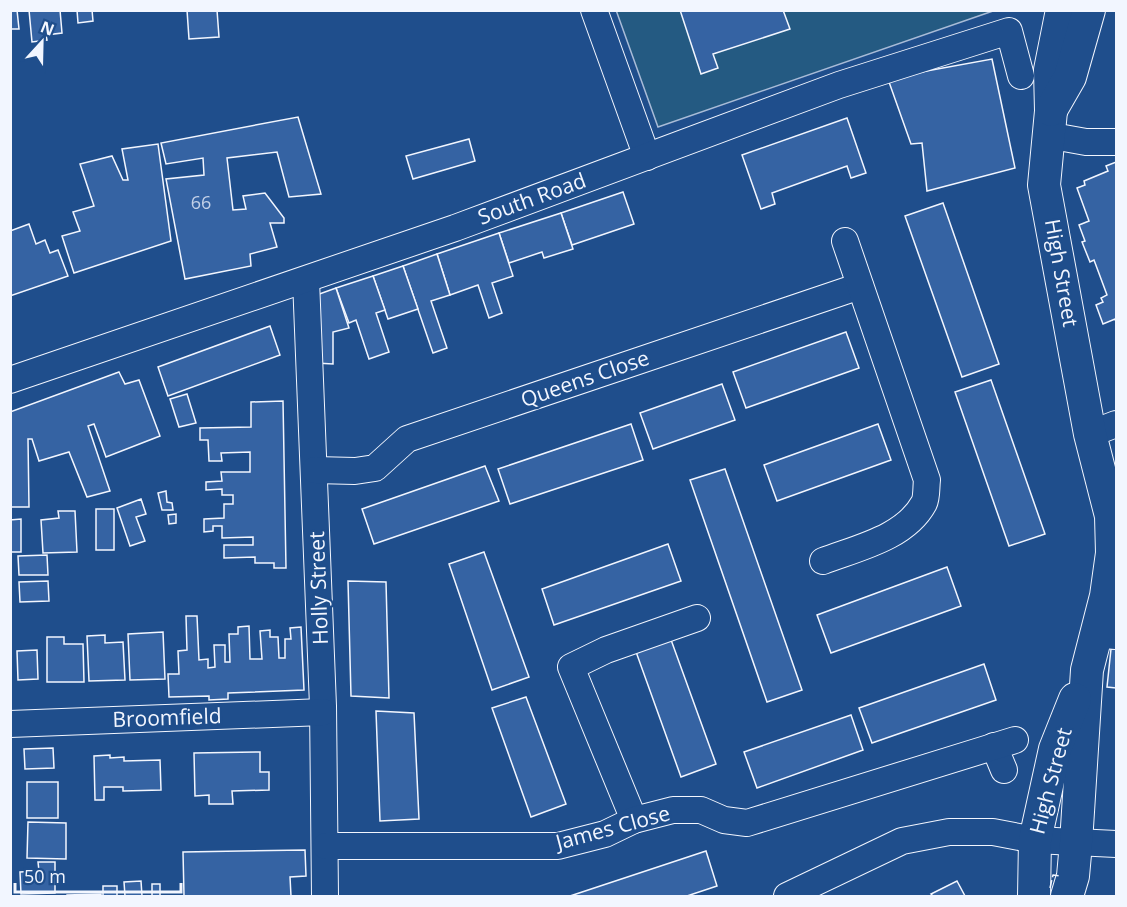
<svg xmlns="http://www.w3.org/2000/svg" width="1127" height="907" viewBox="0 0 1127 907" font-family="'Open Sans',sans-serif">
  <rect width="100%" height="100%" fill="#1f4e8c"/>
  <path fill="#245a82" stroke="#a8bbd7" stroke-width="1.5" d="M616,10L993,11L658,127Z"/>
  <g fill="#3563a3" stroke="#f2f6ff" stroke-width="1.5">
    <path d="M10,10H17L19,29H10Z"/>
    <path d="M29,10H60L62,33L46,35L47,40L32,42Z"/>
    <path d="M77,10H92L93,21L78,23Z"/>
    <path d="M187,10H217L219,37L189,39Z"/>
    <path d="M680,10H783L790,29L713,54L718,68L701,74Z"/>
    <path d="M992,59L1015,168L927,191L922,143L911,144L889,82L921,72Z"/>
    <path d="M298,117L321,194L289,197L277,152L227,158L233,210L246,209L243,196L265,193L284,218V223H270L277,247L250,254L251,266L185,279L166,179L204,175L203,158L166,164L161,143Z"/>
    <path d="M847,118L866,173L851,178L847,166L772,193L775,204L761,209L742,155Z"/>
    <path d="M469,139L475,161L413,179L406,156Z"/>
    <path d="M158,144L171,241L74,273L62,236L80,231L73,212L94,206L80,164L112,156L123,180H128L122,149Z"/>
    <path d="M1116,162V322L1115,319L1103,324L1096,305L1103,302L1101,298L1107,295L1094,260L1090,262L1082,242L1085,241L1079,225L1089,221L1077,188L1085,185L1084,181L1108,171L1106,166Z"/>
    <path d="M623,192L634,224L572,245L561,213Z"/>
    <path d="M943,203L999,364L962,377L905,216Z"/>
    <path d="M561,213L573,249L544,258L542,252L509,263L499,233Z"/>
    <path d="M29,224L36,244L45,240L50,253L58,250L68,276L10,296V231Z"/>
    <path d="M499,233L513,276L492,283L502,313L489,318L478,285L450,295L437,254Z"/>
    <path d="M437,254L450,295L431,301L447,348L433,353L403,266Z"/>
    <path d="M403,266L418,309L388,319L373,276Z"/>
    <path d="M373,276L385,310L376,313L389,352L369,359L356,320L349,323L336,288Z"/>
    <path d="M336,288L349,328L333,332V364L316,363L311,297Z"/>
    <path d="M270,326L280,355L168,396L158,367Z"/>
    <path d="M846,332L859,368L746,408L733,372Z"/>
    <path d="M119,372L125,384L139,380L160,436L106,457L94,424L88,426L110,491L87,497L69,452L39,461L32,439H28L29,507H10V412Z"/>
    <path d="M991,380L1045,534L1009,546L955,392Z"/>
    <path d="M722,384L735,420L653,449L640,413Z"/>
    <path d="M187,394L196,423L179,427L170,399Z"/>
    <path d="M283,401L286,568H274V563H255V557L224,558V545H253V537L222,538V526H213V531L204,532V519L224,518V504H233V495H222V489L206,490V482L222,481L221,472H250V452L221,453L222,461H209L208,440H200V428L251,427V402Z"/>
    <path d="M631,424L643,460L510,504L498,469Z"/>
    <path d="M878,424L891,460L777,501L764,465Z"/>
    <path d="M485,466L499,501L374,544L362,509Z"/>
    <path d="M725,469L802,690L767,702L690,480Z"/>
    <path d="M166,491L167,502L172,503L173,510H162L158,493Z"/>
    <path d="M141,499L146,514L136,517L145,541L130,546L117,508Z"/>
    <rect x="96" y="509" width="18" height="41"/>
    <path d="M58,511H75L77,552L43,553L41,520L59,518Z"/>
    <path d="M176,514V523L169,524L168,515Z"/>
    <path d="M21,519V552H10V520Z"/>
    <path d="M668,544L681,581L554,625L542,589Z"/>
    <path d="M484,552L529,677L492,690L449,564Z"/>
    <path d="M47,555L48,575H19L18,556Z"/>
    <path d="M947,567L961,606L831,653L817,615Z"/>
    <path d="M48,581L49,601L20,602L19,582Z"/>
    <path d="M348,581L386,582L389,698L351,696Z"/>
    <path d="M186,616H197L199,660L208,659V668L215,667L214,645H225V662H230L229,634H238V627L249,626L250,659H262L260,631L270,630V637H278L279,658H285V639H291L290,628L301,627L304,690L228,693V699L209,700V696L169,697L168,674H179L178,651L187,650Z"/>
    <path d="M163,632L165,679L130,680L128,634Z"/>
    <path d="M105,635V643L123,642L125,680L89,681L87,636Z"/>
    <path d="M47,637H64V644H83L84,682H47Z"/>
    <path d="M670,637L716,764L681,777L635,649Z"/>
    <path d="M1111,649H1116V688L1107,687Z"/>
    <path d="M37,650L38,679L18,680L17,651Z"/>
    <path d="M984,664L996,700L872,743L859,708Z"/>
    <path d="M526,697L566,804L531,817L492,708Z"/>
    <path d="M376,711L414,713L419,819L380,821Z"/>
    <path d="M851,715L863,750L757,788L744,752Z"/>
    <path d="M53,748L54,768L25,769L24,749Z"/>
    <path d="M260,752V772H269V790L232,791L233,804H209V795L195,796L194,753Z"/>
    <path d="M110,755V758L124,757V761L160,760L161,790L123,791V787H104V800H95L94,756Z"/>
    <rect x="27" y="782" width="31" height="36"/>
    <path d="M28,822L66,823V859L27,858Z"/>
    <path d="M305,850L306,876L290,877L291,896H184L183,852Z"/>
    <path d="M706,851L717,886L687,896H570Z"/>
    <path d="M38,862H55V893L21,894L20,872L39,871Z"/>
    <path d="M141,881L142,896H125L124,882Z"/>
    <path d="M957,881L965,896H933L931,894Z"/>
    <rect x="152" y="884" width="8" height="12"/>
    <rect x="103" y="886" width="14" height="10"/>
    <path d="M101,894V896H67V895Z"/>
  </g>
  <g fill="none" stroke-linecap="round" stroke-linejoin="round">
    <defs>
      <g id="minor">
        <path d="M594,10L647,157"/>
        <path d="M1047,135L1086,142H1116"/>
        <path d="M306,280L323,706L325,896"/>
        <path d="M10,380L455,228L839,85L1009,31L1021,76"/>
        <path d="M1090,434L1116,424"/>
        <path d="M315,470L355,471L375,468L407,439L860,286"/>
        <path d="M823,561C857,548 905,538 924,503C927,497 926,487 927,480L845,241"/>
        <path d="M1094,634L1116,636"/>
        <path d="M10,724L323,712"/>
        <path d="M994,746L1004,770"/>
        <path d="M634,820L571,667L606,650L697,618"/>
        <path d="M326,846H558L605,834L634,820L673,810H701L724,820L747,823L1015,740"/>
        <path d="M787,896L902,841L949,832H993L1035,840L1116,844"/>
      </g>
      <g id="major">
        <path d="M1062,10L1050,70L1051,111L1044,185L1090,434L1111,516L1112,553L1106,596L1087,670L1076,843L1073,876L1067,896"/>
        <path d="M1051,110L1070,77L1089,10"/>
        <path d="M1034,896L1035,840L1055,749L1075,699"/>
      </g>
    </defs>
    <use href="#minor" stroke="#f2f6ff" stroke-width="28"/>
    <use href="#major" stroke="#f2f6ff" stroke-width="34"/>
    <use href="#minor" stroke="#1f4e8c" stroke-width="26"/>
    <use href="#major" stroke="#1f4e8c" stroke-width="32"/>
    <path stroke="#f2f6ff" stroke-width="1.5" stroke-dasharray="8 3" stroke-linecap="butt" d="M1050,888L1053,875L1060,876"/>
  </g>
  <g text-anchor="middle" stroke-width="4.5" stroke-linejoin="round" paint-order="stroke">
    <g font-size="18" fill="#c3d1e8">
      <text x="201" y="209">66</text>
    </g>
    <g font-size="21" fill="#f2f6ff" stroke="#1f4e8c">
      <text transform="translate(532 199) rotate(-20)" y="7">South Road</text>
      <text transform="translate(1061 273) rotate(80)" y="7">High Street</text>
      <text transform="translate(585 379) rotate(-19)" y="7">Queens Close</text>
      <text transform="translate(319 588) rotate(-92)" y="7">Holly Street</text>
      <text transform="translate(167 718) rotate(-2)" y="7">Broomfield</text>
      <text transform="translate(1051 781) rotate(-75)" y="7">High Street</text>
      <text transform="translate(613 828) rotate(-15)" y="7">James Close</text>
    </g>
  </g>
  <rect width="1127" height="907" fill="none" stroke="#f2f6ff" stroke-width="24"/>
  <g transform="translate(42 42) rotate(22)" stroke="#1f4e8c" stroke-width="4.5" paint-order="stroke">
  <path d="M0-4.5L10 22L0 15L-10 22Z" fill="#f2f6ff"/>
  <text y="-9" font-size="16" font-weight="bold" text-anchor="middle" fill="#f2f6ff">N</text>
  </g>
  <path d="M15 883v9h166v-9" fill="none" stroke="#f2f6ff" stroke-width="3"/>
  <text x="24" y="883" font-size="18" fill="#f2f6ff" stroke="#1f4e8c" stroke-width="4.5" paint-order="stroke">50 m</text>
</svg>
